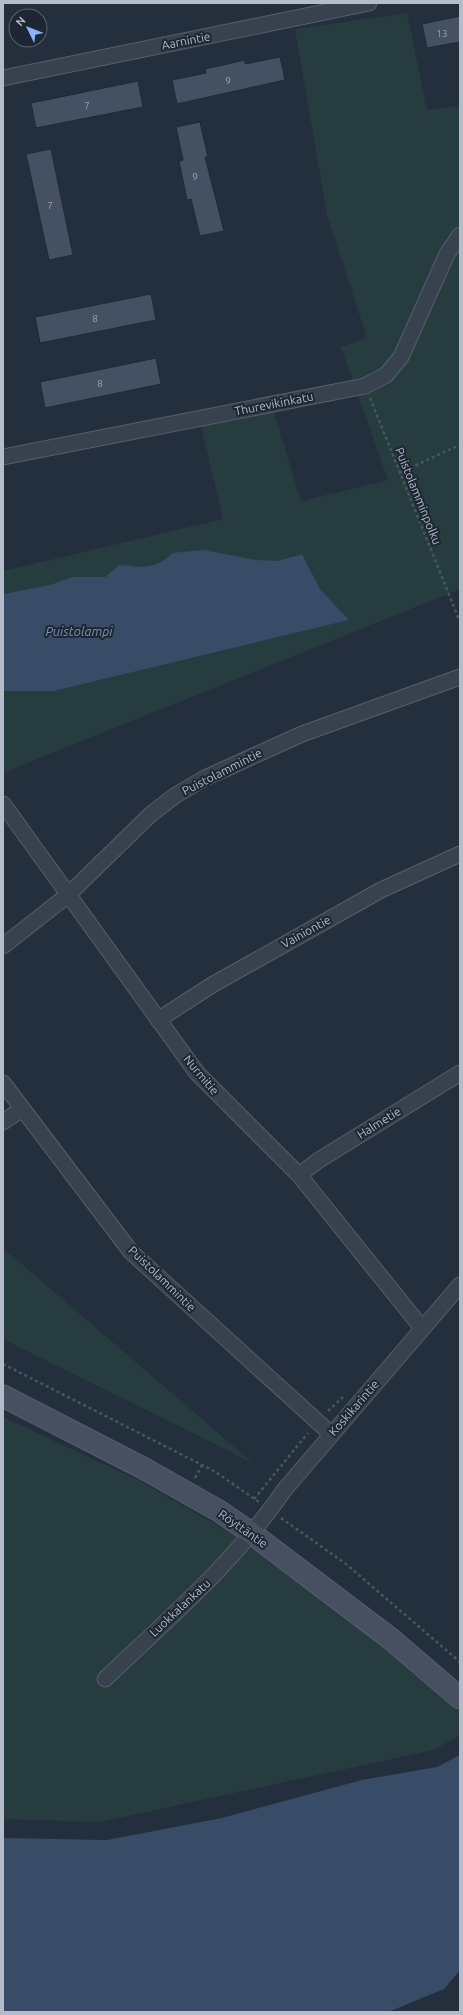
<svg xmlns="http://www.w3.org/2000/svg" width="463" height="2015" viewBox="0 0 463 2015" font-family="Ubuntu,sans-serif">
  <rect width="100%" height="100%" fill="#242f3e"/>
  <g fill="#263c3f">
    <path d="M407,13L427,110L460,106V589L3,773V691H54L349,620L320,589L302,554L277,561H164C150,568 134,567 119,565L105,577H72L50,585L3,594V571L223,519L199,417L271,402L301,501L388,480L341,347L367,338L327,215L295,29Z"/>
    <path d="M3,1248L253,1463L3,1339Z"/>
    <path d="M3,1417L138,1480L224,1529L384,1645L460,1711V1735L434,1750L100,1822L3,1819Z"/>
  </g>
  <g fill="#394c67">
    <path d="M204,550L256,560L277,561L302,554L320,589L349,620L54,691H3V594L50,585L72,577H105L119,565C140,567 157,570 172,553Z"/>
    <path d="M460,1755V1970L444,1989L388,2012H3V1838L107,1840L222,1818L362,1780L437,1767Z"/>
  </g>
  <g fill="#455162" stroke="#1f2835">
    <path d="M460,16V42L427,48L422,24Z"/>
    <path d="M280,57L285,80L177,104L172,80L206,73L205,69L245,60V64Z"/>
    <path d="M138,81L143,107L36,128L31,103Z"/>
    <path d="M200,122L208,157H205L224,231L200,236L191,199L187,200L179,161L183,160L176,127Z"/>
    <path d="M51,149L73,255L49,260L26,154Z"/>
    <path d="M151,294L156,320L40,343L35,317Z"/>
    <path d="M156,358L161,384L45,408L40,382Z"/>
  </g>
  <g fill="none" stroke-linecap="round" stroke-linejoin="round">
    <defs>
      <g id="street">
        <path d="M3,78L369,3"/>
        <path d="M3,457L365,386L386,375L401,357L447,254L460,235"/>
        <path d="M3,804L197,1073L299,1175L422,1328"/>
        <path d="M3,946L68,895L150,815L176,795L205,778L302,734L460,677"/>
        <path d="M158,1020L212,985L381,890L460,854"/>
        <path d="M3,1083L131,1252L331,1434"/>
        <path d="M3,1122L22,1109"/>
        <path d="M299,1175L319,1160L460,1073"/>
        <path d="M105,1679C168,1619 235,1562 285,1489L460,1285"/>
      </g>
      <path id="secondary" d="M3,1396L143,1468L219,1511L251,1533L391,1639L460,1698"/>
    </defs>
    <use href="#street" stroke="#565f6c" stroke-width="17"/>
    <use href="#secondary" stroke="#565f6c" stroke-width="23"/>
    <g stroke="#44595c" stroke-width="2.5" stroke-dasharray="3 3" stroke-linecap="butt">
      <path d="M370,398L460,622"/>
      <path d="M399,473L460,445"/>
      <path d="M3,1364L214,1471L259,1502"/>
      <path d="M328,1411L343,1397"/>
      <path d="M195,1478L202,1465"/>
      <path d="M254,1499L308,1433"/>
      <path d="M281,1518L346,1564L460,1662"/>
    </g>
    <use href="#street" stroke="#38414e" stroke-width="15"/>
    <use href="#secondary" stroke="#465061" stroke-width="21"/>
  </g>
  <g text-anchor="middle" stroke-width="4" stroke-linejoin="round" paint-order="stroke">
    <g font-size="10" fill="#98a1af">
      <text x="442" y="37">13</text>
      <text x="228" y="84">9</text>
      <text x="87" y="109">7</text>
      <text x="195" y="180">9</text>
      <text x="50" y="209">7</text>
      <text x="95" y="322">8</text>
      <text x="100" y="387">8</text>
    </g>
    <g font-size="12" fill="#b4bcc9" stroke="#1d2633">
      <text transform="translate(186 41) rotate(-11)" y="4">Aarnintie</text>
      <text transform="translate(274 404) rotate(-11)" y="4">Thurevikinkatu</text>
      <text transform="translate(418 496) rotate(68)" y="4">Puistolamminpolku</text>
      <text transform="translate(222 772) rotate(-27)" y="4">Puistolammintie</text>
      <text transform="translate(306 932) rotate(-29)" y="4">Vainiontie</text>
      <text transform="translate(201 1075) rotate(50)" y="4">Nurmitie</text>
      <text transform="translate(379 1123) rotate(-32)" y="4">Halmetie</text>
      <text transform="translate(162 1279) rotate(44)" y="4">Puistolammintie</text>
      <text transform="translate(354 1408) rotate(-49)" y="4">Koskikarintie</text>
      <text transform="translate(243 1529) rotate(35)" y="4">Röyttäntie</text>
      <text transform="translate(180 1608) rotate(-43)" y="4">Luokkalankatu</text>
    </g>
    <g font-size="13" font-style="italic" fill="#7c92b1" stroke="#1d2633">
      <text x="79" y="636">Puistolampi</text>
    </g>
  </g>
  <rect width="463" height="2015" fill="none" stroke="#b4bcc9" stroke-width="8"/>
  <g transform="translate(28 28) rotate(313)"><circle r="19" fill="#1d2633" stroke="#59626f"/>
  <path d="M0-3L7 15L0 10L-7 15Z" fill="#8ab4f8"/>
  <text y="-6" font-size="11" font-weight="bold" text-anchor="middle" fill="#b4bcc9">N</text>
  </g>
</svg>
